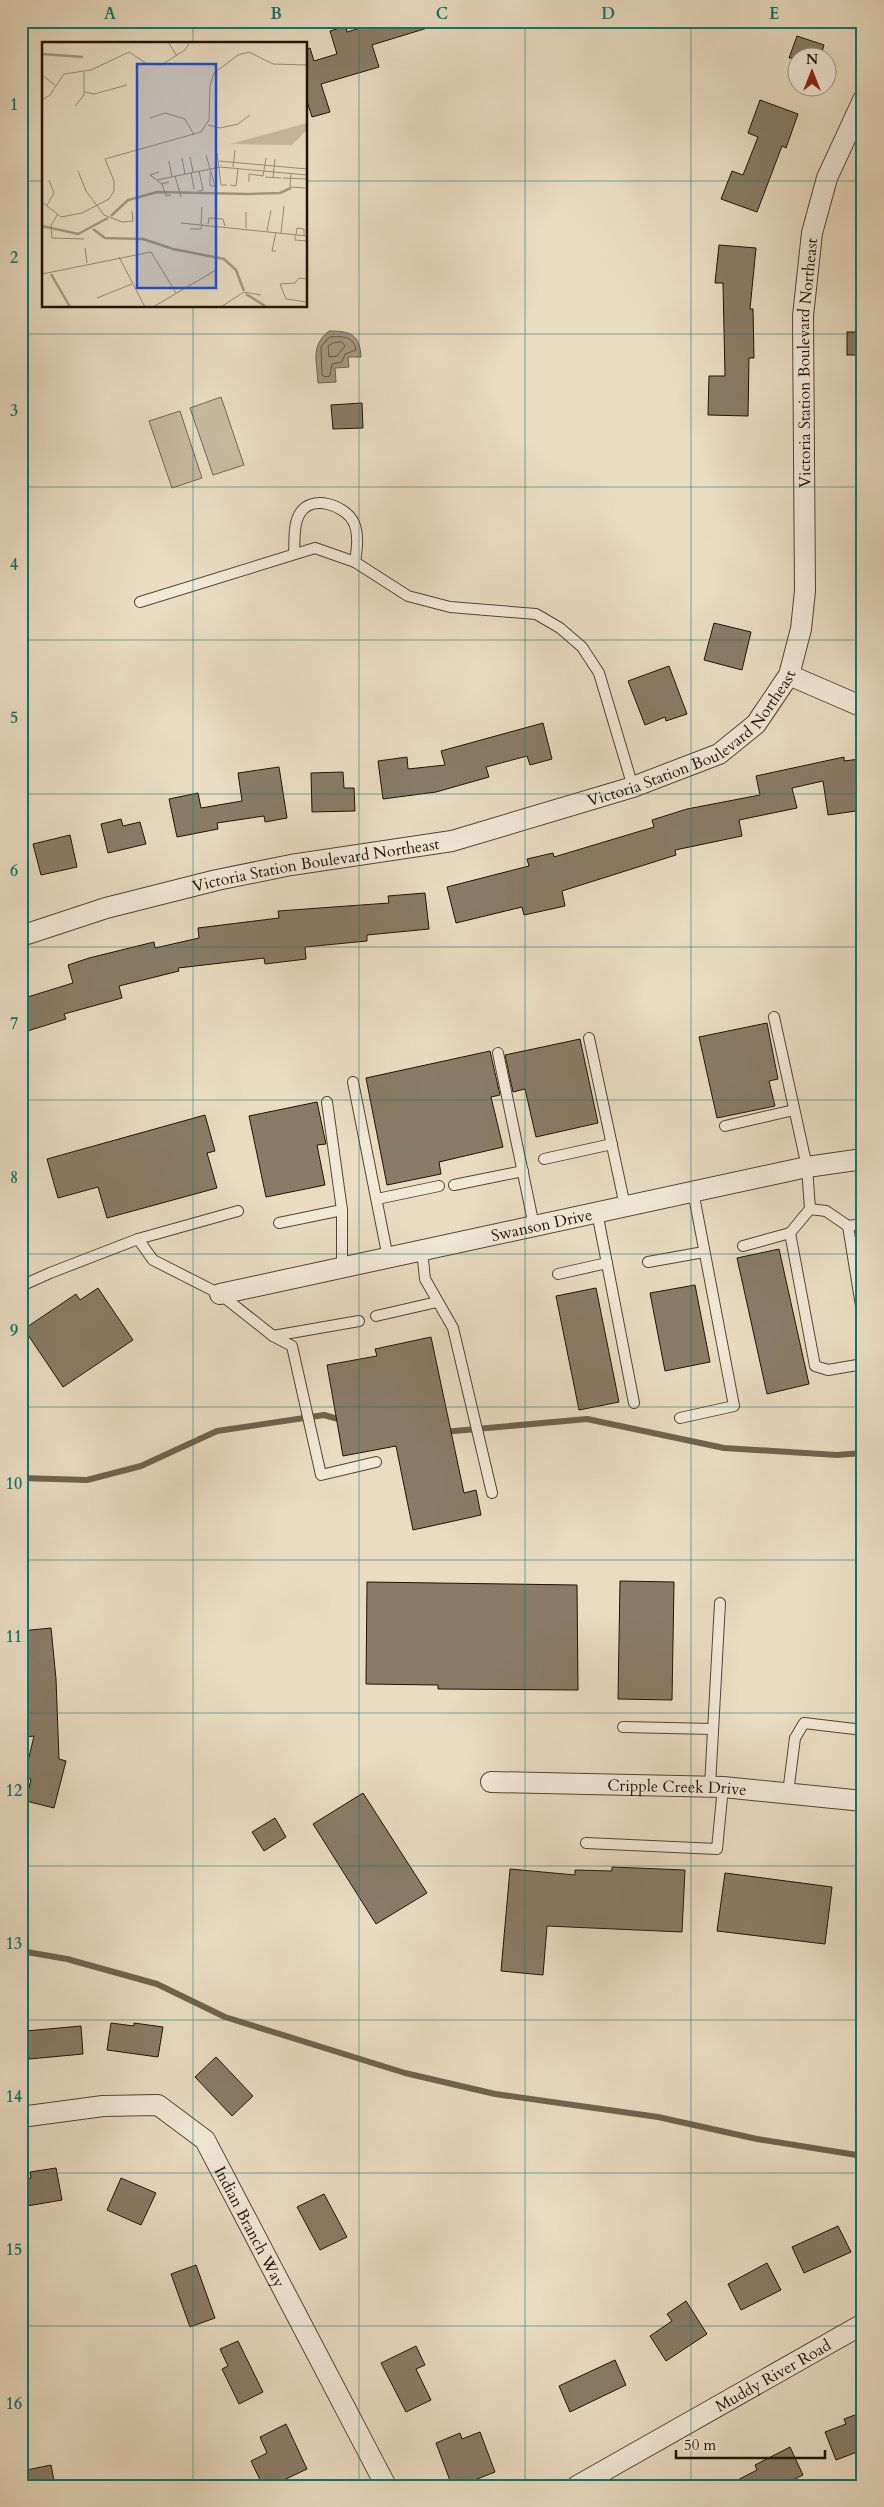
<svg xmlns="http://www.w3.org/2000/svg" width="884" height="2507" viewBox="0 0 884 2507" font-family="Cardo,serif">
  <rect width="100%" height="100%" fill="#e9dcc1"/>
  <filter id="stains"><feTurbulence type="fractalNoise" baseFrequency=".004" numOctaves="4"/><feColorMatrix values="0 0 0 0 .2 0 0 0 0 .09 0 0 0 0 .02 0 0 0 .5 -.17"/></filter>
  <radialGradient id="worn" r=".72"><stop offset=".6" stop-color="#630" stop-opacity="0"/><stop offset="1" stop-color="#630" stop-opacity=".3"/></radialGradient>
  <g fill="#c7baa1" stroke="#746653">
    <path d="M221,397L244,465L213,475L190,408Z"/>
    <path d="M180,411L202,478L172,488L149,421Z"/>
  </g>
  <path fill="#a59881" stroke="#70634f" d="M329,331C350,331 360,334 361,357H348L349,367L335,368L336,382L318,383C317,361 310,346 329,331Z"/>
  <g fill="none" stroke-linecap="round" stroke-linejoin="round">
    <g stroke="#625643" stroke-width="1">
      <path d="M330,337C342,336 354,336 356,350L345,354L342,362L332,364L330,376L325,377L322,375L321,347Z"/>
      <path d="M342,342L345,346L337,356L329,357L328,346L333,343Z"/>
    </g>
    <g stroke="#70634f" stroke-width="6">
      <path d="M443,1432L587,1419L724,1448L837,1455L863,1453"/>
      <path d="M21,1478L87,1480L141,1466L217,1431L324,1415L345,1421"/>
      <path d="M21,1951L67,1959L157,1984L225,2017L405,2073L495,2094L658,2117L757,2139L863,2156"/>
    </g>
  </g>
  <g fill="#897c67" stroke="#201305">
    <path d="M383,21H437V25L372,45L379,67L321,84L330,112L312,117L306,98V49L310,48L314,61L337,54L330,31L346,26L347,32Z"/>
    <path d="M797,36L824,45L820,58H789Z"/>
    <path d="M760,100L798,114L786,148L782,146L757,212L721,199L732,171L743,175L758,137L748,133Z"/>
    <path d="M719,245L756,248L750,309H753L754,358H749L748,416L708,415L709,376H725L723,283H715Z"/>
    <rect x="847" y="332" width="16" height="23"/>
    <path d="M362,403L363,428L333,429L331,405Z"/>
    <path d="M714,623L751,632L742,670L704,660Z"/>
    <path d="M669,666L687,714L666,721L665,717L645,725L628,681Z"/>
    <path d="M543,723L552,759L530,765L527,756L486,767L489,777L436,792L383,799L378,761L407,757L408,769L445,765L441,751Z"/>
    <path d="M844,757V761L860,759L863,780V810L828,815L823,781L792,788L797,808L739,820L742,836L675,850L676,855L562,891L565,906L524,915L522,907L456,923L447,887L529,866L527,859L553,853L554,857L654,827L652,820L687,809L760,795L756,776Z"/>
    <path d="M279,767L287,818L265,822L264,816L217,823L218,829L177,837L169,799L198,793L201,808L242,801L238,773Z"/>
    <path d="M343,772L344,788H354L355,811L312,812L311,773Z"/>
    <path d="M121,819L123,826L140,822L146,844L108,853L101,824Z"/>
    <path d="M70,835L77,867L41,875L33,844Z"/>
    <path d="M425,893L429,929L367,935V941L305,947L306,959L265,964L264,958L178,968L179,971L119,986L122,998L64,1014L66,1019L21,1033V999L73,983L68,965L89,958L154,942L155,948L199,938L198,928L279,918L278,911L389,903L388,896Z"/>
    <path d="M767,1023L778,1079L769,1081L775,1106L717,1118L699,1037Z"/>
    <path d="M580,1039L598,1123L536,1137L525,1089L513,1092L505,1055Z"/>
    <path d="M490,1051L500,1095L491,1097L503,1147L439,1162L441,1174L387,1185L366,1078Z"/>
    <path d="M317,1102L326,1144L317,1145L325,1185L266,1197L249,1116Z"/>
    <path d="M205,1115L215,1151L207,1153L217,1188L107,1218L98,1187L58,1198L47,1159Z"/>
    <path d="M779,1249L809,1384L767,1394L737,1258Z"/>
    <path d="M695,1285L710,1362L665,1371L650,1293Z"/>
    <path d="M98,1288L133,1340L63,1387L24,1329L76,1294L80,1300Z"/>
    <path d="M596,1288L619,1402L579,1410L556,1296Z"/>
    <path d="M431,1337L464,1493L476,1490L481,1515L413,1530L396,1446L343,1456L327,1365L377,1356L375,1349Z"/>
    <path d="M620,1581L674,1582L672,1700L618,1699Z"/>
    <path d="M367,1582L577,1585L578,1690L438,1689V1685L366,1684Z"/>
    <path d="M51,1628L56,1679L59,1759L66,1761L54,1808L26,1801L31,1779L24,1778L34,1736L25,1737L21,1680V1631Z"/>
    <path d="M363,1793L427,1893L376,1924L313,1824Z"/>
    <path d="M275,1818L286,1837L264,1851L252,1832Z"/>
    <path d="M612,1867L685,1870L682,1932L547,1926L543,1975L501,1971L510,1869L575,1875V1870L612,1871Z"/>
    <path d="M725,1873L832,1887L825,1944L717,1931Z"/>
    <path d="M111,2023L134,2026V2023L163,2027L158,2057L107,2050Z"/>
    <path d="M81,2026L83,2054L29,2059L26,2031Z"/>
    <path d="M216,2057L253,2096L232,2116L195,2077Z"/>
    <path d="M56,2168L62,2200L21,2207V2180L31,2178L30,2172Z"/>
    <path d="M121,2178L156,2193L141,2225L107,2210Z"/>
    <path d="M324,2194L347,2237L320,2250L297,2207Z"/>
    <path d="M838,2226L851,2252L804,2273L792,2247Z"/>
    <path d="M767,2263L781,2290L741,2310L728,2284Z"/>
    <path d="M196,2265L215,2318L190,2327L171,2274Z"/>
    <path d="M686,2301L707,2334L666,2361L650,2336L672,2321L667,2314Z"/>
    <path d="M238,2341L263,2392L239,2404L222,2369L228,2366L220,2349Z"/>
    <path d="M416,2346L425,2365L416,2369L431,2400L406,2412L381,2363Z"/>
    <path d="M615,2360L626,2385L570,2412L559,2386Z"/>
    <path d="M863,2412V2464L857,2452L836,2460L825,2432L846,2424L844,2419Z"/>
    <path d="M286,2424L307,2469L271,2486H263L251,2461L267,2453L260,2437Z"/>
    <path d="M480,2432L495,2472L459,2486H452L436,2443L460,2433L462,2439Z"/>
    <path d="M790,2447L803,2475L781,2486H726L757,2470L755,2465Z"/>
    <path d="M51,2465L55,2486H25L22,2471Z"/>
  </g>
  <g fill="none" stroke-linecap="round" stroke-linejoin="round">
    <defs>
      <g id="lane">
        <path d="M294,553C295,541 293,526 299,515C310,493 346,505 354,523C359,535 357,549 355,562"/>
        <path d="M140,602L315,548L355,562L408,596L450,607L536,614L560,628L582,647L599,673L633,787"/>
        <path d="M774,1017L807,1167L810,1209L790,1233L815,1366L828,1370L863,1364"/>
        <path d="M589,1038L625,1206"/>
        <path d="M498,1053L534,1226"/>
        <path d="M353,1082L388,1258"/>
        <path d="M327,1102L342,1210V1268"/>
        <path d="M725,1126L794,1110"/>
        <path d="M544,1159L612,1144"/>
        <path d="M454,1185L523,1171"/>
        <path d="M377,1199L439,1186"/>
        <path d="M810,1209L826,1211L848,1226L863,1318"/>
        <path d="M238,1211L138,1239L153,1260L220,1294L273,1336L359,1321"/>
        <path d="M597,1212L634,1403"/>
        <path d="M279,1223L342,1210"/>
        <path d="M848,1226L863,1224"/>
        <path d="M743,1246L790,1233"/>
        <path d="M422,1250L425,1279L453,1328L492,1493"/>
        <path d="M648,1262L704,1252"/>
        <path d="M558,1274L607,1263"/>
        <path d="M21,1286L50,1273L138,1239"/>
        <path d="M376,1316L437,1302"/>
        <path d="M273,1336L292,1346L321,1475L376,1462"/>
        <path d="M680,1418L734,1406L693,1191"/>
        <path d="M623,1727L713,1729"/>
        <path d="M710,1786L720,1603"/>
        <path d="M788,1793L795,1738L804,1723L863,1730"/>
        <path d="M586,1843L717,1849L723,1787"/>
      </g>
      <g id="street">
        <path d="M789,675L863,707"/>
        <path id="s1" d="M21,936L106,908L217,880L291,865L452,841L633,787L719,754L756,724L789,675L801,629L805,591L803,316L812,233L827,178L863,100"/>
        <path id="s2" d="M220,1294L807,1167L863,1159"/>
        <path id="s3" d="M491,1782L723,1787L863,1801"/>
        <path id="s4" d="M21,2117L103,2106L158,2105L205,2140L386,2486"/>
        <path id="s5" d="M577,2486L863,2324"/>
      </g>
    </defs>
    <use href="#lane" stroke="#524534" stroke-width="12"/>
    <use href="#street" stroke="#524534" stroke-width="22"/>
    <use href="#lane" stroke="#f1e8d7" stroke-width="10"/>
    <use href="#street" stroke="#f1e8d7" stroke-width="20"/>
  </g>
  <path fill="none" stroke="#0f766e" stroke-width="1" stroke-opacity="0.55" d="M193,21V44M359,21V2486M525,21V2486M691,21V2486M21,181H44M306,181H863M193,306V2486M21,334H863M21,487H863M21,640H863M21,794H863M21,947H863M21,1100H863M21,1254H863M21,1407H863M21,1560H863M21,1713H863M21,1866H863M21,2020H863M21,2173H863M21,2326H863"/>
  <g text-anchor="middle" stroke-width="4" stroke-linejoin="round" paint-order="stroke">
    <g font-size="16" fill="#201305" stroke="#f1e8d7">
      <text dy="6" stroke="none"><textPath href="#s1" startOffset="1144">Victoria Station Boulevard Northeast</textPath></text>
      <text dy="6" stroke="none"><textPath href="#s1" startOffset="709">Victoria Station Boulevard Northeast</textPath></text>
      <text dy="6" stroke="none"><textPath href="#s1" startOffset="304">Victoria Station Boulevard Northeast</textPath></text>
      <text dy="6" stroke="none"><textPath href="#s2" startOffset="329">Swanson Drive</textPath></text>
      <text dy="6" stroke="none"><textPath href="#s3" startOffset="186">Cripple Creek Drive</textPath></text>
      <text dy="6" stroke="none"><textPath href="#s4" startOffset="294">Indian Branch Way</textPath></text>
      <text dy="6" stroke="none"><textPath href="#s5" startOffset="225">Muddy River Road</textPath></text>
    </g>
  </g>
  <g transform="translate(42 42)">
    <rect width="265" height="265" fill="#e9dcc1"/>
    <path d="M265,81V88L250,103L188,102Z" fill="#c7baa1"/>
    <path fill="none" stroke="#a59881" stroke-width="2.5" d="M0,12L41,15M69,174L86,158L115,150L207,152L238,151L249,146M0,184L36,192L66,176M51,187L63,196L101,197L131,207L182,217L194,228L202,249M9,232L28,265M204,252L223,264"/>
    <path fill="none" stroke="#998c76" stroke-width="1" d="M126,0L135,14M14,1L34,0M0,33L13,43M43,50L52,52L85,43M0,58L8,53L22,32L49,28L87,10L105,22L119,23L143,8L148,0M33,64L42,53V30M108,76L123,71L143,77L152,93M166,83L178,86L196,82L208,73M175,111L179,143H185M164,113L173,144H168V130M148,115L151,130M140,116L143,132M127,119L130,135M177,119L265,127M191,125L193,108M36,129L44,149L62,173L80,180L91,179L90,169M117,130L108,133L120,142L127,140M149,130L152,147M249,132L248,145L263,146M133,134L139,155M223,135L239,136M231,136L233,117M241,136L264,137M115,138L178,125L265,133M207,140V132L221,134L224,116M120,142L124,154L129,153M188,143L194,144L196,126M156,149L161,148L157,129M0,160L19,175L40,171L67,157L72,149V139L63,117L159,90L167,78L168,43L172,31L196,13L207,10L231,22L265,23M5,163L12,151L7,138M15,173L9,184L10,196L42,197M139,181L265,194M159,182L160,165M166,182L167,176L181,177L183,184M204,186V170M148,187H159L160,182M225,189L229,168M239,191L242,164M253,193V198L265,199M254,193L255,186L262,187V194M43,206L45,221M234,209H230L234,190M77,215L103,265M0,232L109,210L134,251M265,237L257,236L253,241L238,242L244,257L265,260M55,256L90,242M111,265L174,228M179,265L202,250L219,253"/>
    <path fill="#1d4ed8" fill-opacity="0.15" stroke="#1d4ed8" stroke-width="2.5" d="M95,22H174V246H95Z"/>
    <rect width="265" height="265" fill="none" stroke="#201305" stroke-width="2.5"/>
  </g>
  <rect width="884" height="2507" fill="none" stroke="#e9dcc1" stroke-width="55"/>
  <g transform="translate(812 72)"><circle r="24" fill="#f1e8d7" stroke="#9d9383"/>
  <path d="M0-4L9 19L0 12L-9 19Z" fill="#8f2418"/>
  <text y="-8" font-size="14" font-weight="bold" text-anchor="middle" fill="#201305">N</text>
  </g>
  <path d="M676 2450v8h149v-8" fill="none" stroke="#201305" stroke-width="2.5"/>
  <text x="684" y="2450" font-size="15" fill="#201305" stroke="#f1e8d7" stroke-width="4" paint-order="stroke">50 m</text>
  <rect x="28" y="28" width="828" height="2452" fill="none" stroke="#0f766e" stroke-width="2"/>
  <g font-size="16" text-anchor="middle" font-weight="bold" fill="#0f766e">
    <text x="110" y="19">A</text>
    <text x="276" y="19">B</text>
    <text x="442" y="19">C</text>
    <text x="608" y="19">D</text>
    <text x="774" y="19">E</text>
    <text x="14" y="110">1</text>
    <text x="14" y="263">2</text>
    <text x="14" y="416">3</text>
    <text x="14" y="570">4</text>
    <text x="14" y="723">5</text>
    <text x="14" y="876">6</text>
    <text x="14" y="1029">7</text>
    <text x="14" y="1183">8</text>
    <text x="14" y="1336">9</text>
    <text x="14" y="1489">10</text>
    <text x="14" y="1642">11</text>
    <text x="14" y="1796">12</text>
    <text x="14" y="1949">13</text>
    <text x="14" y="2102">14</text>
    <text x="14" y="2255">15</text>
    <text x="14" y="2409">16</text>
  </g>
  <rect width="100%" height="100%" filter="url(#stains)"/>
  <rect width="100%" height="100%" fill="url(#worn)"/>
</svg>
